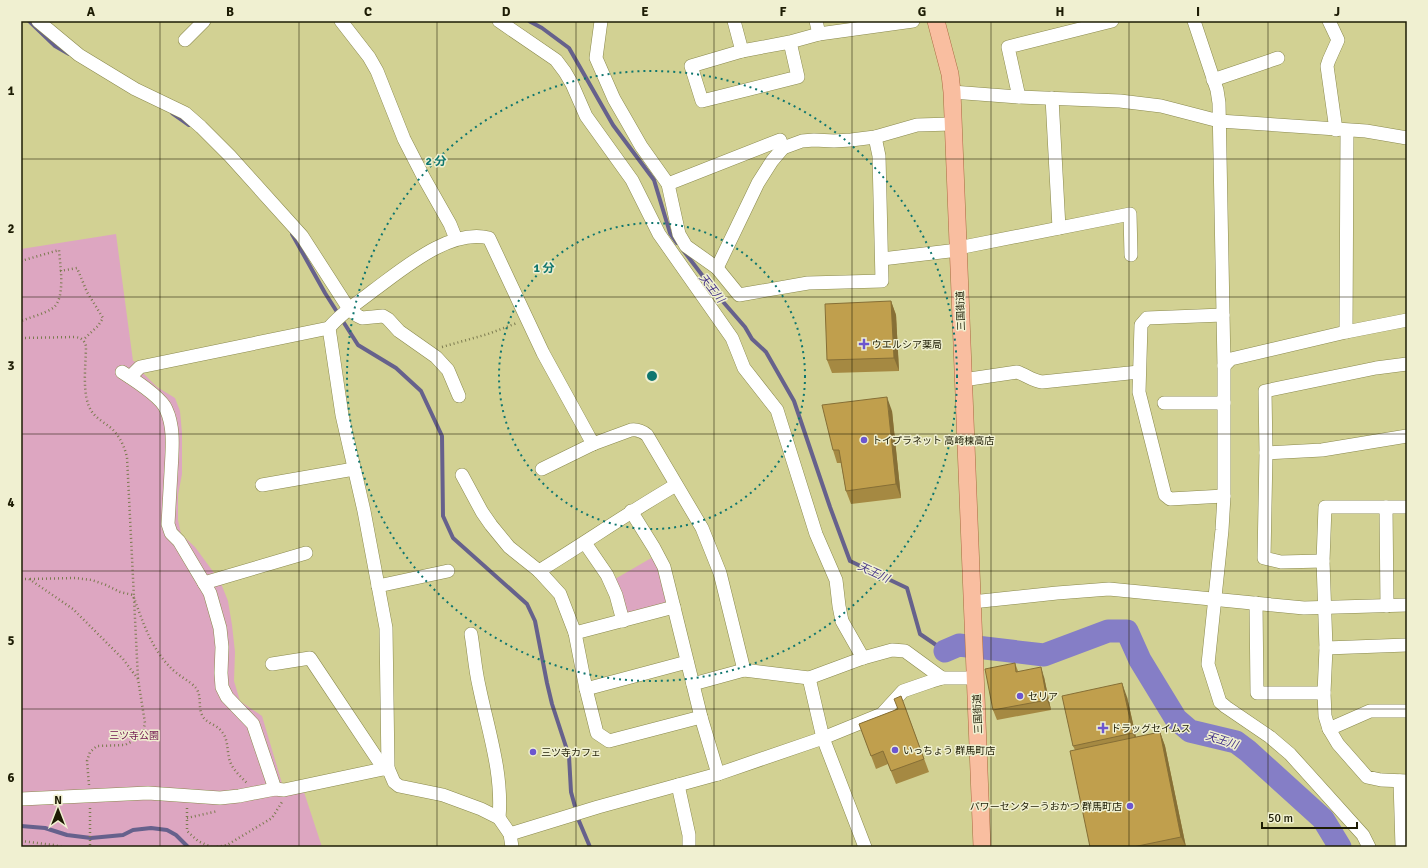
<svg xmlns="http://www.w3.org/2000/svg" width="1428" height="868" viewBox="0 0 1428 868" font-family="Signika,'Noto Sans JP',sans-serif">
  <rect width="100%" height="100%" fill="#d2d193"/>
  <g fill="#dda6c1">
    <path d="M116,234L133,361L140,363L143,373L157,387L175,398L180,411L182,433V474L178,495V520L181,534L195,547L220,581L228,601L232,625L235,652L234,681L240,701L262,716L284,790L303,789L322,847H21V249Z"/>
    <path d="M653,557L659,565L667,599L665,605L630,614L625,610L615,579Z"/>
  </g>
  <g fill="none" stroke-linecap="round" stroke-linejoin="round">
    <g stroke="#66618c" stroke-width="4">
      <path d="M29,21L55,46L69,54"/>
      <path d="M529,21L542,28L569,48L613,125L654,180L670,233L677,243"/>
      <path d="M172,113L189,125"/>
      <path d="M292,234L325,293L358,345L396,368L421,391L442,436L443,516L453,538L527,604L535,621L547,683L552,704L569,756L571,792L579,821L590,847"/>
      <path d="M683,250L718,296L745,327L752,339L766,352L794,401L830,507L850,561L907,588L920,634L945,651"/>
      <path d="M21,826L45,828L67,835L91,838L123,835L133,830L151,828L167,830L176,835L188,847"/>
    </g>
    <path stroke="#857ec6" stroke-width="23" d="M945,651L959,645L1044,655L1108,631H1127L1140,660L1176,719L1190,731L1236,742L1248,751L1323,819L1340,847"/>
    <defs>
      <g id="minor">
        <path d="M38,21L79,55L135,89L185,113L201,127L230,156L302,236L349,309L358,316L362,318L383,316L388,319L399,331L436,357L448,370L459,396"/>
        <path d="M341,21L369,57L377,71L404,139L424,178L450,224L456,239"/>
        <path d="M499,21L556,60L565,72L572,84L586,116L632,180L659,234L732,338L744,368L777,410L816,534L836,580L839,606L842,621L863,658"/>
        <path d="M601,21L596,58L614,99L625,118L641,146L668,184L679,234L686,246L717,268L739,295L808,283L882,281L879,156L875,137"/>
        <path d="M734,21L742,51"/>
        <path d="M816,21L819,34"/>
        <path d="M1194,21L1217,90L1219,103L1224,366V496L1222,530L1208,664L1220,702L1226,707L1270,737L1290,754L1363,835L1369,847"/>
        <path d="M1329,21L1338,40L1329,60L1327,66L1336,130"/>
        <path d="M185,40L204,21"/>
        <path d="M790,42L798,77L702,101L691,66L742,51L790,42L819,34L913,21"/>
        <path d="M1213,80L1278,58"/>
        <path d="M952,92L1019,97L1120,101L1161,106L1219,121L1366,131L1407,138"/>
        <path d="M1019,97L1008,47L1112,21"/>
        <path d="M1052,98L1059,228"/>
        <path d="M668,184L780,140L783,148"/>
        <path d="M958,248L1130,214L1131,255"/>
        <path d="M882,259L958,250"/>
        <path d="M717,268L758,183L772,161L783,148L802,141L814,140L834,141L851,140L875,137L917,125L952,124"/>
        <path d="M1223,315L1147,318L1141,325L1139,392L1165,495L1170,499L1224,496"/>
        <path d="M1346,332L1347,131"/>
        <path d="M1224,366L1231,359L1346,332L1407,320"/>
        <path d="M122,372C133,379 161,397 166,409C175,428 172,451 171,472C170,489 169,507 168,524L171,533L179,541L210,593L220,628L222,647L221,673L222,687L227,697L253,724L275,789"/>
        <path d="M130,377L140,367L329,328"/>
        <path d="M963,380L1017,372C1026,375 1033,381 1042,382L1139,372"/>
        <path d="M1164,403H1224"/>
        <path d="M1266,453L1322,450L1407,436"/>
        <path d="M542,469L593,444L631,430C638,429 642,431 647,435L702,528L720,573L744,670"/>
        <path d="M462,475L482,512L491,525L509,547L539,571L560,594L575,633L586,689L597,733L609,741L701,717"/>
        <path d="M262,485L354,469"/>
        <path d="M1386,507L1387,606"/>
        <path d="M1407,507H1325L1323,561L1326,648L1324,693L1325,716L1329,729L1338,744L1367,777L1381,780L1407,781"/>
        <path d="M631,511L654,548L664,567L701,717L718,774"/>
        <path d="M585,543L607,575L616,595L623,621"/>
        <path d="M1323,561L1281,562L1264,558L1266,453L1265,391L1376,368L1407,364"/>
        <path d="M539,571C585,543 629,512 676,485"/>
        <path d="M204,583L306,553"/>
        <path d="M378,586L448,571"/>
        <path d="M972,602L1057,593L1109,589L1304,608L1407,605"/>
        <path d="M1256,603L1257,693H1324"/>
        <path d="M575,633L674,607"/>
        <path d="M471,634C474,652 475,669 479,686C488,730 503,773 499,818"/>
        <path d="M1326,648L1407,645"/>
        <path d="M272,664L310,658L384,769"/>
        <path d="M809,678L823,738L865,847"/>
        <path d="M693,684L744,670L809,678L863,658L892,650L905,651L942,678"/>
        <path d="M586,689L687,662"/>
        <path d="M1329,729L1370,711H1407"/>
        <path d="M1400,781L1402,847"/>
        <path d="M678,785L689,835V847"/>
        <path d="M21,799L148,793L220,798L239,796L275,789L284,790L388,768"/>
        <path d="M510,834L598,807L718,774L823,738L882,714L903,691L932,681L942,678H975"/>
        <path d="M512,847L510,834L499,818L481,809L443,795L399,786L394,782L388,768L386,628L364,511L342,415L329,328C341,313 359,302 374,290C403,269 450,228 489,238L543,353L593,444"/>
      </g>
      <path id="major" d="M936,21L950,74L952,92L982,847"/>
    </defs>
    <use href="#minor" stroke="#8a894d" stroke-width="14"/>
    <use href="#major" stroke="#a96940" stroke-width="18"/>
    <g stroke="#7b7a4f" stroke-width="2.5" stroke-dasharray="1 3" stroke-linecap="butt">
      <path d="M21,261L59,250C60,264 66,298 53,308C44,314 31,317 21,321"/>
      <path d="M60,271L77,268L87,292L103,318L98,326L83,340"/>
      <path d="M21,338L75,337C82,338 84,340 86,346C86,365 81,396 92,412C97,419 105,423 111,428C120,436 124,446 127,457L138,679"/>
      <path d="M442,347L488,334L517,323"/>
      <path d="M21,579H29L73,609L123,659L138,679L145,723L142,736L125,745L97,746L90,752L87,761L89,785"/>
      <path d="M30,579L75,578L92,580L106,585L120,592L133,595C142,620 151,648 170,667C177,675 190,681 196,688C202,696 198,707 202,715C206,724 217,724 222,732C228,739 227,749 229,758C231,768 240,776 247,783"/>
      <path d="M90,808V847"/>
      <path d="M187,808V831L198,841L211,847"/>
      <path d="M187,818L218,811"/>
      <path d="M21,841L54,845L62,847"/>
      <path d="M217,847L227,845L272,818L282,802"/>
    </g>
    <use href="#minor" stroke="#fff" stroke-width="13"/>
    <use href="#major" stroke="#f9bea0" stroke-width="17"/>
  </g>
  <g fill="#a58942">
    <path d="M891,301L896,315L899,371L832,373L827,360Z"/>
    <path d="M892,411L901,498L851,504L846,491L841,463H837L833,450Z"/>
    <path d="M1015,663L1018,671L1044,677L1051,710L997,720L993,710Z"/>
    <path d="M901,696L929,772L896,784L888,764L876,769L859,724L898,709Z"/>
    <path d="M1127,697L1136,737L1160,732L1165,746L1186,847H1090L1075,750L1073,746Z"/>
  </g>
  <g fill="#866f36">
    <path d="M891,301L896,315L899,371L894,358Z"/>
    <path d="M887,397L892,411L901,498L896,484Z"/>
    <path d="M1041,667L1044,677L1051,710L1047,700Z"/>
    <path d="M1122,683L1127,697L1138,746L1133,733Z"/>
    <path d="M1160,732L1165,746L1186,847L1181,837Z"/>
  </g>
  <g fill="#c09f4d" stroke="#866f36">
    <path d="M891,301L894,358L827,360L825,304Z"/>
    <path d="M887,397L896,484L846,491L839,450H833L822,405Z"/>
    <path d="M1015,663L1016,672L1041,667L1047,700L993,710L985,669Z"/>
    <path d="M1122,683L1133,733L1073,746L1062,696Z"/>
    <path d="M901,696L924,759L891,771L883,751L871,756L859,724L898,709L894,699Z"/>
    <path d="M1160,732L1181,837L1133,847H1090L1070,751Z"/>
  </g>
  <path fill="none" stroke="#1d1c04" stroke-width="1" stroke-opacity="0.55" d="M160,21V847M299,21V847M437,21V847M576,21V847M714,21V847M852,21V847M991,21V847M1129,21V847M1268,21V847M21,159H1407M21,297H1407M21,434H1407M21,571H1407M21,709H1407"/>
  <g fill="none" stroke="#0f766e" stroke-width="2" stroke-dasharray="2 4">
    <circle cx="652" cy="376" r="153"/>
    <circle cx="652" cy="376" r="305"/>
  </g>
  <g fill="#6c56cf" stroke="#f0f0d1" stroke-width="1.5">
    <path d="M862 338h4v4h4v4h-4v4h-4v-4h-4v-4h4z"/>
    <circle cx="864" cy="440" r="4"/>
    <circle cx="1020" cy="696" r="4"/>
    <path d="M1101 722h4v4h4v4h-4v4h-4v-4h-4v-4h4z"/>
    <circle cx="895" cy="750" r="4"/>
    <circle cx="533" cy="752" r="4"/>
    <circle cx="1130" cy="806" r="4"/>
  </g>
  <g text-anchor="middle" stroke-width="3" stroke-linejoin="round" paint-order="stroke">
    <g font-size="10" fill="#1d1c04" stroke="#f0f0d1">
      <text transform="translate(960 311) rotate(-92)" y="4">三国街道</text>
      <text transform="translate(977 714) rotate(-93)" y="4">三国街道</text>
    </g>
    <g font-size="10" fill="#1d1c04" stroke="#f0f0d1" text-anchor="start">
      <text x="872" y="348">ウエルシア薬局</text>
      <text x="872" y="444">トイプラネット 高崎棟高店</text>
      <text x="1028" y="700">セリア</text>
      <text x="1111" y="732">ドラッグセイムス</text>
      <text x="903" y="754">いっちょう 群馬町店</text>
      <text x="541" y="756">三ツ寺カフェ</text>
      <text x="1122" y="810" text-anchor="end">パワーセンターうおかつ 群馬町店</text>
    </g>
    <g font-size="10" fill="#6f134d" stroke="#f0f0d1">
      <text x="134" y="739">三ツ寺公園</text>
    </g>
    <g font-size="11" font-style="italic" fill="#423188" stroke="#f0f0d1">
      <text transform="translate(712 288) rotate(52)" y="4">天王川</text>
      <text transform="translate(874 572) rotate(25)" y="4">天王川</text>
      <text transform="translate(1222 740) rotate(18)" y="4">天王川</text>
    </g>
  </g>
  <circle cx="652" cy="376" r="6" fill="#0f766e" stroke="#f0f0d1" stroke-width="2"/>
  <g font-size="12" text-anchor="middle" font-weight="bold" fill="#0f766e" stroke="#f0f0d1" stroke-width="3" stroke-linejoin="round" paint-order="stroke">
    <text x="436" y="165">2 分</text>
    <text x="544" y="272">1 分</text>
  </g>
  <rect width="1428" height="868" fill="none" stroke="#f0f0d1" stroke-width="44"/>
  <g transform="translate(58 810)" stroke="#f0f0d1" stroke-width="3" paint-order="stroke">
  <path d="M0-3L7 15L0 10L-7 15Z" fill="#1d1c04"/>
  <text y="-6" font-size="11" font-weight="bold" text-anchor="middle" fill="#1d1c04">N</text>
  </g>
  <path d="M1262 822v6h95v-6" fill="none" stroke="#1d1c04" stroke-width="2"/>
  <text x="1268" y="822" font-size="12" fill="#1d1c04" stroke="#f0f0d1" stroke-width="3" paint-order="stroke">50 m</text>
  <rect x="22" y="22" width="1384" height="824" fill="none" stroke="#1d1c04" stroke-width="1.5"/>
  <g font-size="13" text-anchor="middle" font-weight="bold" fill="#1d1c04">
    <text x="91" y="16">A</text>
    <text x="230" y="16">B</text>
    <text x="368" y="16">C</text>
    <text x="506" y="16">D</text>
    <text x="645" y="16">E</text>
    <text x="783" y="16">F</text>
    <text x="922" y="16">G</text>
    <text x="1060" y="16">H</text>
    <text x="1198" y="16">I</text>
    <text x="1337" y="16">J</text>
    <text x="11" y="95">1</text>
    <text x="11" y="233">2</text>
    <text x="11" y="370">3</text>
    <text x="11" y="507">4</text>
    <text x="11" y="645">5</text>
    <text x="11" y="782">6</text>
  </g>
</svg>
